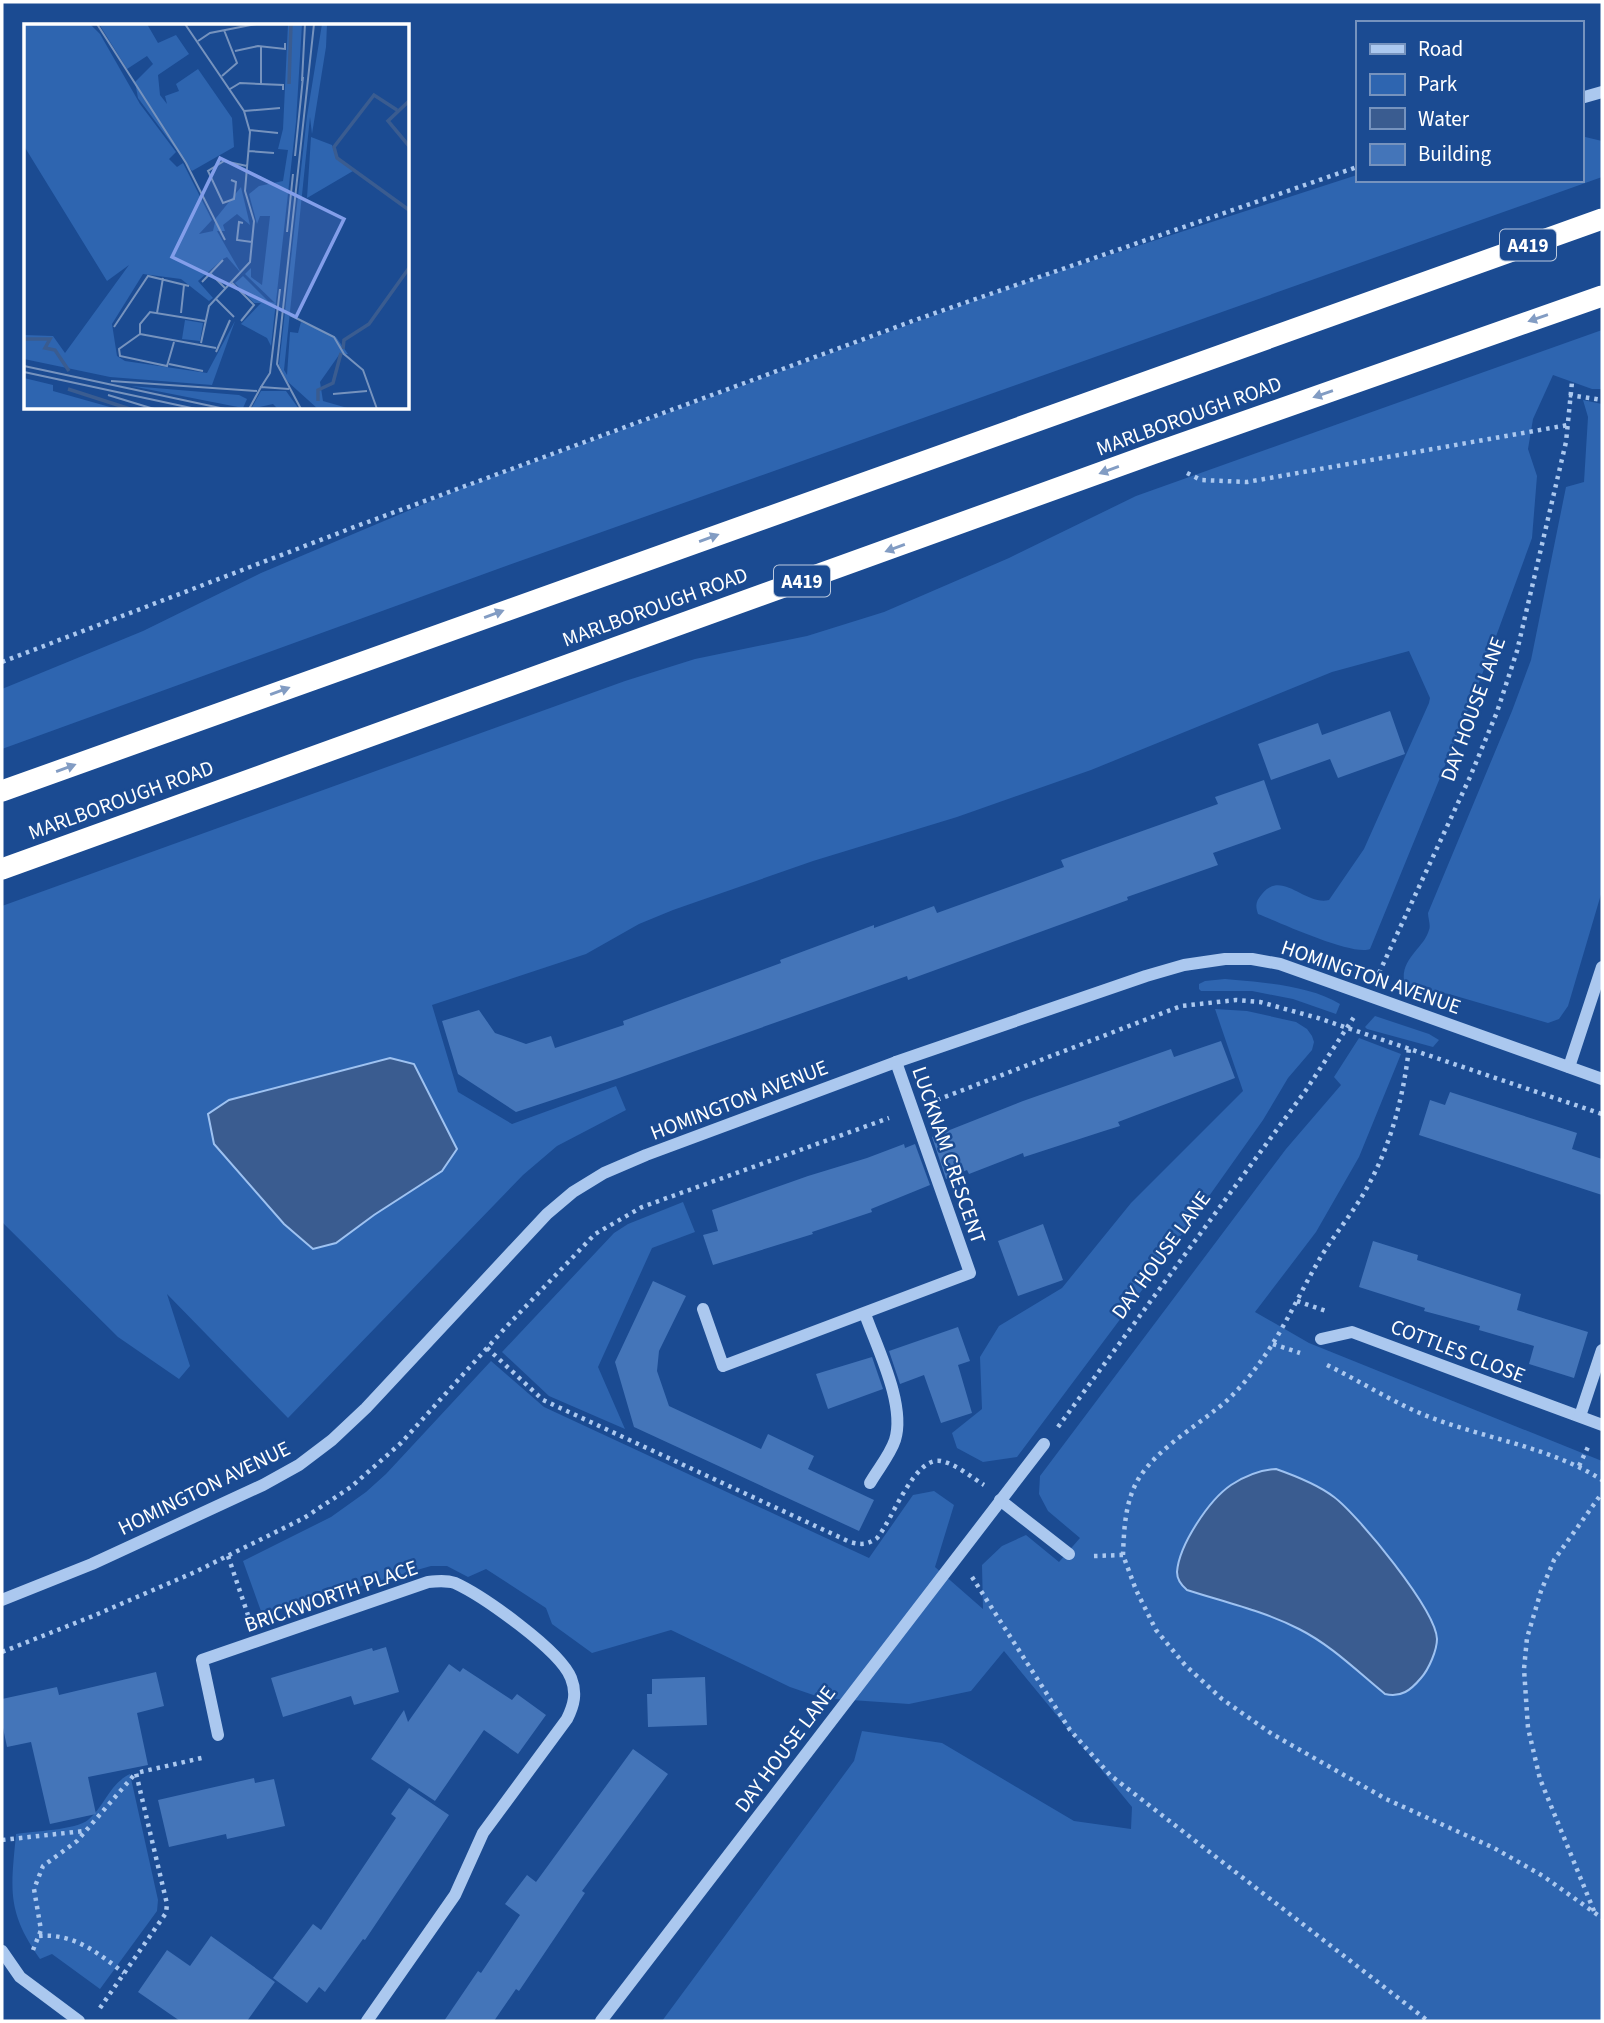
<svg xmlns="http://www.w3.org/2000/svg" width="1604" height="2023" viewBox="0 0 1604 2023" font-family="'Source Sans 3',sans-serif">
  <rect width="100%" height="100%" fill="#1b4b92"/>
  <g fill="#2e65b0">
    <path d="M1581,136L1602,141V177L506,566L2,749V689L143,631L261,573L462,488L1023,283L1357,175V180H1581Z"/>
    <path d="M1602,330V389H1592L1553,375L1533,419L1528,449L1537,476L1532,538L1480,680L1370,949C1352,956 1279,922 1258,914C1255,905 1256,901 1262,894C1282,869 1305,906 1329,900L1364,849L1429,703L1430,698L1409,651L1332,672L1091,770L957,817L813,861L673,910L639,924L586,954L432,1005L458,1092L512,1124L616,1086L626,1110L557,1146L523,1175L288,1418L167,1294L190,1366L179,1379L118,1337L2,1222V906L625,681L695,659L807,636L884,612L1009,558L1136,496Z"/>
    <path d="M1583,400L1602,404V891L1568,1006L1559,1019L1548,1023L1449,994L1414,988L1404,981C1401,958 1424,948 1429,930C1431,926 1428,918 1428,913L1512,711L1531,660L1566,487L1584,482L1588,417Z"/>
    <path d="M1225,979C1259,982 1310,985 1340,1004L1336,1014L1293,999L1252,991H1201L1199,989V984L1205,981Z"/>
    <path d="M1215,1009L1247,1011L1296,1022L1307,1029L1312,1036L1314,1042L1312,1050L1288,1078L1263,1120L1148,1282L1017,1457L983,1462L957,1448L952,1433L982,1409L980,1357L999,1326L1062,1288L1131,1203L1243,1091Z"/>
    <path d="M1375,1016L1429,1034L1439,1040L1433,1047L1367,1029L1365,1027Z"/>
    <path d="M1359,1038L1401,1054L1359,1157L1316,1232L1255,1312L1309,1343L1602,1461V2021H662L854,1761L862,1731L942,1743L1074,1821L1131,1829L1132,1807L1004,1651L971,1691L909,1704L822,1698L790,1687L671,1630L592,1653L552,1624L546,1608L486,1569L468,1577L447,1566H431L262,1614L243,1561L331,1517L366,1492L386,1474L491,1361L544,1407L869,1558L913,1495L934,1491L954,1505L935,1567L983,1609L982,1565L1002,1546L1026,1535L1059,1562L1080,1538L1048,1511L1039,1494L1040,1476L1286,1149L1341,1085L1334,1077Z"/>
    <path d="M683,1202L695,1232L652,1248L598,1367L625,1429L549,1396L502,1352L614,1233L628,1224Z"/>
    <path d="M130,1774L158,1900L157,1911L100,1989L52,1954L40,1959C6,1911 11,1889 16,1834C33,1831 76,1830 88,1820C105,1806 109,1784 130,1774Z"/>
  </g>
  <g fill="#3a5c90" stroke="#9ec2f1" stroke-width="2">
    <path d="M390,1058L414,1064L457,1149L442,1171L374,1215L336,1243L313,1249L284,1224L214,1144L208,1114L229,1100Z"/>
    <path d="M1276,1469C1296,1476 1317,1484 1334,1497C1358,1515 1436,1610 1437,1639C1437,1650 1429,1669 1421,1678C1411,1690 1401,1698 1385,1694C1358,1672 1331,1645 1299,1629C1264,1611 1224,1602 1187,1590C1181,1585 1177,1580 1177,1572C1179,1545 1209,1500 1231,1485C1245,1476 1259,1470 1276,1469Z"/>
  </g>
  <g fill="#4475b9">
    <path d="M1390,711L1405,754L1338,778L1330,759L1271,780L1258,744L1318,723L1322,735Z"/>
    <path d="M1264,780L1281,829L1213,853L1218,865L1127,897L1128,900L908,980L907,976L619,1078L516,1112L458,1074L442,1021L479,1010L495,1033L526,1044L551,1036L555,1048L624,1025L623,1021L781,963L780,960L874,925V928L934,906L937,913L1064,867L1061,860L1218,804L1215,797Z"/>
    <path d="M1221,1041L1235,1078L1118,1122L1120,1126L1104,1131L1024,1157L1023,1153L969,1174L967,1170L946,1179L932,1137L1023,1101L1171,1049L1174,1057Z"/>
    <path d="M1450,1092L1577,1133L1572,1149L1602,1159V1195L1419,1135L1430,1100L1445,1105Z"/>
    <path d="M904,1144L905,1148L915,1144L930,1185L871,1209L872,1212L812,1232L813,1234L713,1265L703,1235L718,1231L712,1210L808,1176L867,1158Z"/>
    <path d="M1043,1224L1063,1280L1018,1296L998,1241Z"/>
    <path d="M1373,1241L1418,1255L1417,1260L1521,1294L1517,1310L1588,1332L1574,1378L1529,1364L1534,1346L1479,1330L1480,1326L1424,1311L1425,1308L1359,1287Z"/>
    <path d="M653,1281L686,1296L659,1351L657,1371L669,1406L761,1449L768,1434L814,1456L808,1469L874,1500L859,1531L634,1427L615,1362Z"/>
    <path d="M958,1327L970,1361L958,1365L972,1413L941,1423L924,1375L900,1384L889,1351Z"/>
    <path d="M872,1357L883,1389L828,1409L816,1374Z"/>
    <path d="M386,1647L399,1692L354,1705L351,1696L283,1717L271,1678L372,1648L373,1651Z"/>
    <path d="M449,1664L460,1672L463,1668L512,1700L517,1694L546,1715L518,1754L484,1730L435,1801L371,1759L404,1710L408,1722Z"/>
    <path d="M156,1672L164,1706L137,1713L148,1765L88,1777L96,1814L50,1824L31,1742L7,1747L2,1723V1699L57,1687L59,1695Z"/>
    <path d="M705,1677L707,1725L648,1727L647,1694H652V1679Z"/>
    <path d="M633,1749L668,1774L582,1891L585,1893L519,1991L516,1989L494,2021H444L478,1971L481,1973L520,1915L505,1904L527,1875L536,1882Z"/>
    <path d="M254,1778L255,1783L274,1779L285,1826L227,1839L226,1834L169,1847L158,1800Z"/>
    <path d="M409,1788L449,1815L365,1940L363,1939L325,1992L319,1987L307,2003L273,1978L313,1924L321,1930L396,1818L391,1814Z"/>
    <path d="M211,1936L275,1982L247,2021H180L138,1992L167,1950L190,1966Z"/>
  </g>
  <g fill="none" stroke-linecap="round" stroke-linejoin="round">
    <g stroke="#abc8ef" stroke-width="4.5" stroke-dasharray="3.5 5" stroke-linecap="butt">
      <path d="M1569,395L1602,400"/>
      <path d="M1187,473L1201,480L1247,482L1568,425"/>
      <path d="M2,662L357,526L918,319L1357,167"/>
      <path d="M1379,973L1470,777L1497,712L1517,651L1566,442L1572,382"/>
      <path d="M937,1100L1181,1006L1236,1000L1260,1002L1318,1018L1602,1114"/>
      <path d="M1297,1301L1326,1311"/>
      <path d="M1273,1344L1300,1353"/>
      <path d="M487,1348L543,1400L850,1542C862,1545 867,1545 877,1538C892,1521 914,1456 941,1461C956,1464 971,1477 984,1485"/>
      <path d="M1327,1365C1362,1382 1395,1404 1432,1418C1488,1439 1552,1448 1602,1480"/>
      <path d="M1058,1427L1306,1090L1354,1017"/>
      <path d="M1579,1466L1588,1447"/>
      <path d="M1123,1555C1124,1529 1125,1501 1139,1478C1157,1450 1189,1431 1214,1411C1232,1398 1248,1379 1261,1361C1285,1328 1301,1290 1322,1255C1335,1234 1351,1215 1364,1193C1390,1148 1403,1100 1409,1048"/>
      <path d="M228,1556L249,1618"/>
      <path d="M1094,1556L1123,1555L1136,1590L1156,1630L1185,1665L1222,1699L1272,1734L1386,1799L1494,1848L1543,1876L1602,1918"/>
      <path d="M972,1577L1070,1730L1110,1775L1428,2021"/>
      <path d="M2,1652L93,1616L195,1572L304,1518L351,1487L401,1443L506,1327L595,1234L642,1207L889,1118"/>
      <path d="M2,1840L84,1831"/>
      <path d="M1594,1911L1540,1779L1528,1728L1524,1669L1527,1638L1541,1591L1554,1560L1602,1493"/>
      <path d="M39,1936C74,1933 98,1953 124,1973"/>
      <path d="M33,1950L41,1930L34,1889L43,1866L77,1841L135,1774"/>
      <path d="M100,2008L166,1913L167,1904L136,1773L206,1757"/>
    </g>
    <g stroke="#abc8ef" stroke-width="12">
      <path d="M1581,98L1602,92"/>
      <path d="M1569,1067L1602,967"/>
      <path d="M703,1309L723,1366L970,1273L896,1062"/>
      <path d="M865,1314C877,1348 906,1405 895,1440C890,1455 878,1469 870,1483"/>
      <path d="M1321,1339L1352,1332L1602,1425"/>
      <path d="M1580,1416L1602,1350"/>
      <path d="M1000,1500L1069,1554"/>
      <path d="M2,1600L92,1564L263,1485L299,1465L332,1440L366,1408L547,1214L573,1192L604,1173L646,1155L896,1062L1146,976L1184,965L1225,959H1252L1280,964L1602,1079"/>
      <path d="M218,1735L202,1660L428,1582C437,1581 446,1580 455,1583C483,1596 560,1650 571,1678C577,1693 574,1705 567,1719L483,1833L455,1895L367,2021"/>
      <path d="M2,1951L20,1977L79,2021"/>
      <path d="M601,2021L1044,1444"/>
    </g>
    <g stroke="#fff" stroke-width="21">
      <path d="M2,791L1602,219"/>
      <path d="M2,869L1152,454L1602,296"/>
    </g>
  </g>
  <defs><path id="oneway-solid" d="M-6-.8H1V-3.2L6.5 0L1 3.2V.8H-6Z" transform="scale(1.75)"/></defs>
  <g fill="#829cc3">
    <use href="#oneway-solid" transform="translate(1538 318) rotate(161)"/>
    <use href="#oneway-solid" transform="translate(1323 394) rotate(161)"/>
    <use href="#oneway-solid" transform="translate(1109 470) rotate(160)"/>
    <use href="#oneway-solid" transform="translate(709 538) rotate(-20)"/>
    <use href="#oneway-solid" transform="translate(895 548) rotate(160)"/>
    <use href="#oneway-solid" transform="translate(494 614) rotate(-20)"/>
    <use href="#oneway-solid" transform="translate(280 691) rotate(-20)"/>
    <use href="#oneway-solid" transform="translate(66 768) rotate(-20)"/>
  </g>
  <g text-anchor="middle" stroke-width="5" stroke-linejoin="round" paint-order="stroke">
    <g fill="#1b4b92" stroke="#bbc9de" stroke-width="2">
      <rect x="1500" y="229.5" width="56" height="31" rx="5"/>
      <rect x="774" y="565.5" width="56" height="31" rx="5"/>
    </g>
    <g font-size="19" font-weight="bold" fill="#fff">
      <text x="1528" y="252">A419</text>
      <text x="802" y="588">A419</text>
    </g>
    <g font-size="21" fill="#fff" stroke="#1b4b92">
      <text transform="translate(1189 416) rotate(-20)" y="7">MARLBOROUGH ROAD</text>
      <text transform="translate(655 607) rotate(-20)" y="7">MARLBOROUGH ROAD</text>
      <text transform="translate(1473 709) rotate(-70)" y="7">DAY HOUSE LANE</text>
      <text transform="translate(121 800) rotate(-20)" y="7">MARLBOROUGH ROAD</text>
      <text transform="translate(1371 977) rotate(19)" y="7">HOMINGTON AVENUE</text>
      <text transform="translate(739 1100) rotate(-21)" y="7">HOMINGTON AVENUE</text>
      <text transform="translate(949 1155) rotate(71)" y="7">LUCKNAM CRESCENT</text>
      <text transform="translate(1161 1255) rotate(-54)" y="7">DAY HOUSE LANE</text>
      <text transform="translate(1458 1351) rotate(21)" y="7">COTTLES CLOSE</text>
      <text transform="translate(204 1488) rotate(-26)" y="7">HOMINGTON AVENUE</text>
      <text transform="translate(331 1596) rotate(-19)" y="7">BRICKWORTH PLACE</text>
      <text transform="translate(785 1749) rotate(-53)" y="7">DAY HOUSE LANE</text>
    </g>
  </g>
  <g transform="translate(24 24)">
    <rect width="385" height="385" fill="#1b4b92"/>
    <path d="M0,0H66L76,10L116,80L152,128L145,135L153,143L159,139L188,196L175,210L189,207L192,194L217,163L226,201L213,190L199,201L201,207H193L217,249L203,233L199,235L174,257L189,274L185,277L157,255L119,250L88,300L93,332L101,337L183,349L211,297L188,361L86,353L0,335V311L29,312L41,329L105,241L83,257L0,122ZM75,0H123L134,19L152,11L165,30L134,51L136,71L143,80L141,72L155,67L152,60L174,45L208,94L210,123L168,147L114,74L111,58L129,40L123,32L103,45ZM264,0H278L272,98L247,322L243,314L217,300L237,279H230L211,259L219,252L244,277L251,279L221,250L227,244V253L238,261L246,192H236L233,200L225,170L235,162L259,157L264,126L254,125L259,105ZM298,0H303L302,23L288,110L286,93L260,346L263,351L266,308L274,309L277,298L312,313L324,330L315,331L296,358L299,377L327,385H294L263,357L255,341L283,92ZM287,113L308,121L312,133L329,147L283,174ZM161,296L179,299L176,317L158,315ZM0,354L29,361V367L93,385H0ZM107,362L215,371L223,375L219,384ZM237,367H262L275,385H254L249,380L227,385Z" fill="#2e65b0"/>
    <path fill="none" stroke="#3a5c90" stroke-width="3.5" d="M265,60L267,0M385,77L364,97L385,122M373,86L350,71L310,123L313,134L385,186M0,315H26L21,324L31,326L45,347M319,325L320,316L345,300L385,244M44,365L106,385M294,377V366L309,359L317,329"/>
    <path fill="none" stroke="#7693be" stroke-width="2" d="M73,0L162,139L201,216M161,0L220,87L226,108L221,167L230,197L226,238L185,282L177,319M174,17L186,9L232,0M211,27L234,22L261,25V19M198,52L213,39L200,6M278,57L281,0M237,61V22M206,65L216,59L259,61V66M220,87L256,84M226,106L254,109M225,127L250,129M271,132L279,53M207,156L212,158L210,175L199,179L184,147L200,137L223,142M219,199L215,198L213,216L228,218M263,208L269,150M186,249L202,265M178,258L199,236M208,259L230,281L217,297M192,275L210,293M133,289L139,254M157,289L160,261M266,291L310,313L320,330L339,346L353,385M90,303L124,252L165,262M116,310L95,325L96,332L143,342L150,318M116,310V300L126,288L181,297M116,310L192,324M192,328L206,296M145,340L179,347M0,342L201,385M0,348L172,385M87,357L233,367M237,363L246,349L256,265M309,370L343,367M84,371L130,385M225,385L237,363L265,365M277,385L253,340L290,0"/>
    <path fill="#839eea" fill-opacity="0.15" stroke="#839eea" stroke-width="3.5" d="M196,134L320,195L272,293L148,233Z"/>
    <rect width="385" height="385" fill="none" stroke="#fff" stroke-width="3.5"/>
  </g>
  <rect width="1604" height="2023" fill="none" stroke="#ffffff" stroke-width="7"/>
  <rect x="1356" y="21" width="228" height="161" fill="#1b4b92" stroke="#7693be" stroke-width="2"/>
  <rect x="1370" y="44" width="35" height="10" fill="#abc8ef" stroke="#7693be" stroke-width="2"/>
  <text x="1418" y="56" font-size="21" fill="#ffffff">Road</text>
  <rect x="1370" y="74" width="35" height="21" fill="#2e65b0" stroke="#7693be" stroke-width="2"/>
  <text x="1418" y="91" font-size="21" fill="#ffffff">Park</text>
  <rect x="1370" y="108" width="35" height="21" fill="#3a5c90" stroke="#7693be" stroke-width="2"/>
  <text x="1418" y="126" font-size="21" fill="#ffffff">Water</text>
  <rect x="1370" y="144" width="35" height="21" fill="#4475b9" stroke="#7693be" stroke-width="2"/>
  <text x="1418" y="161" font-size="21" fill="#ffffff">Building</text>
</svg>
